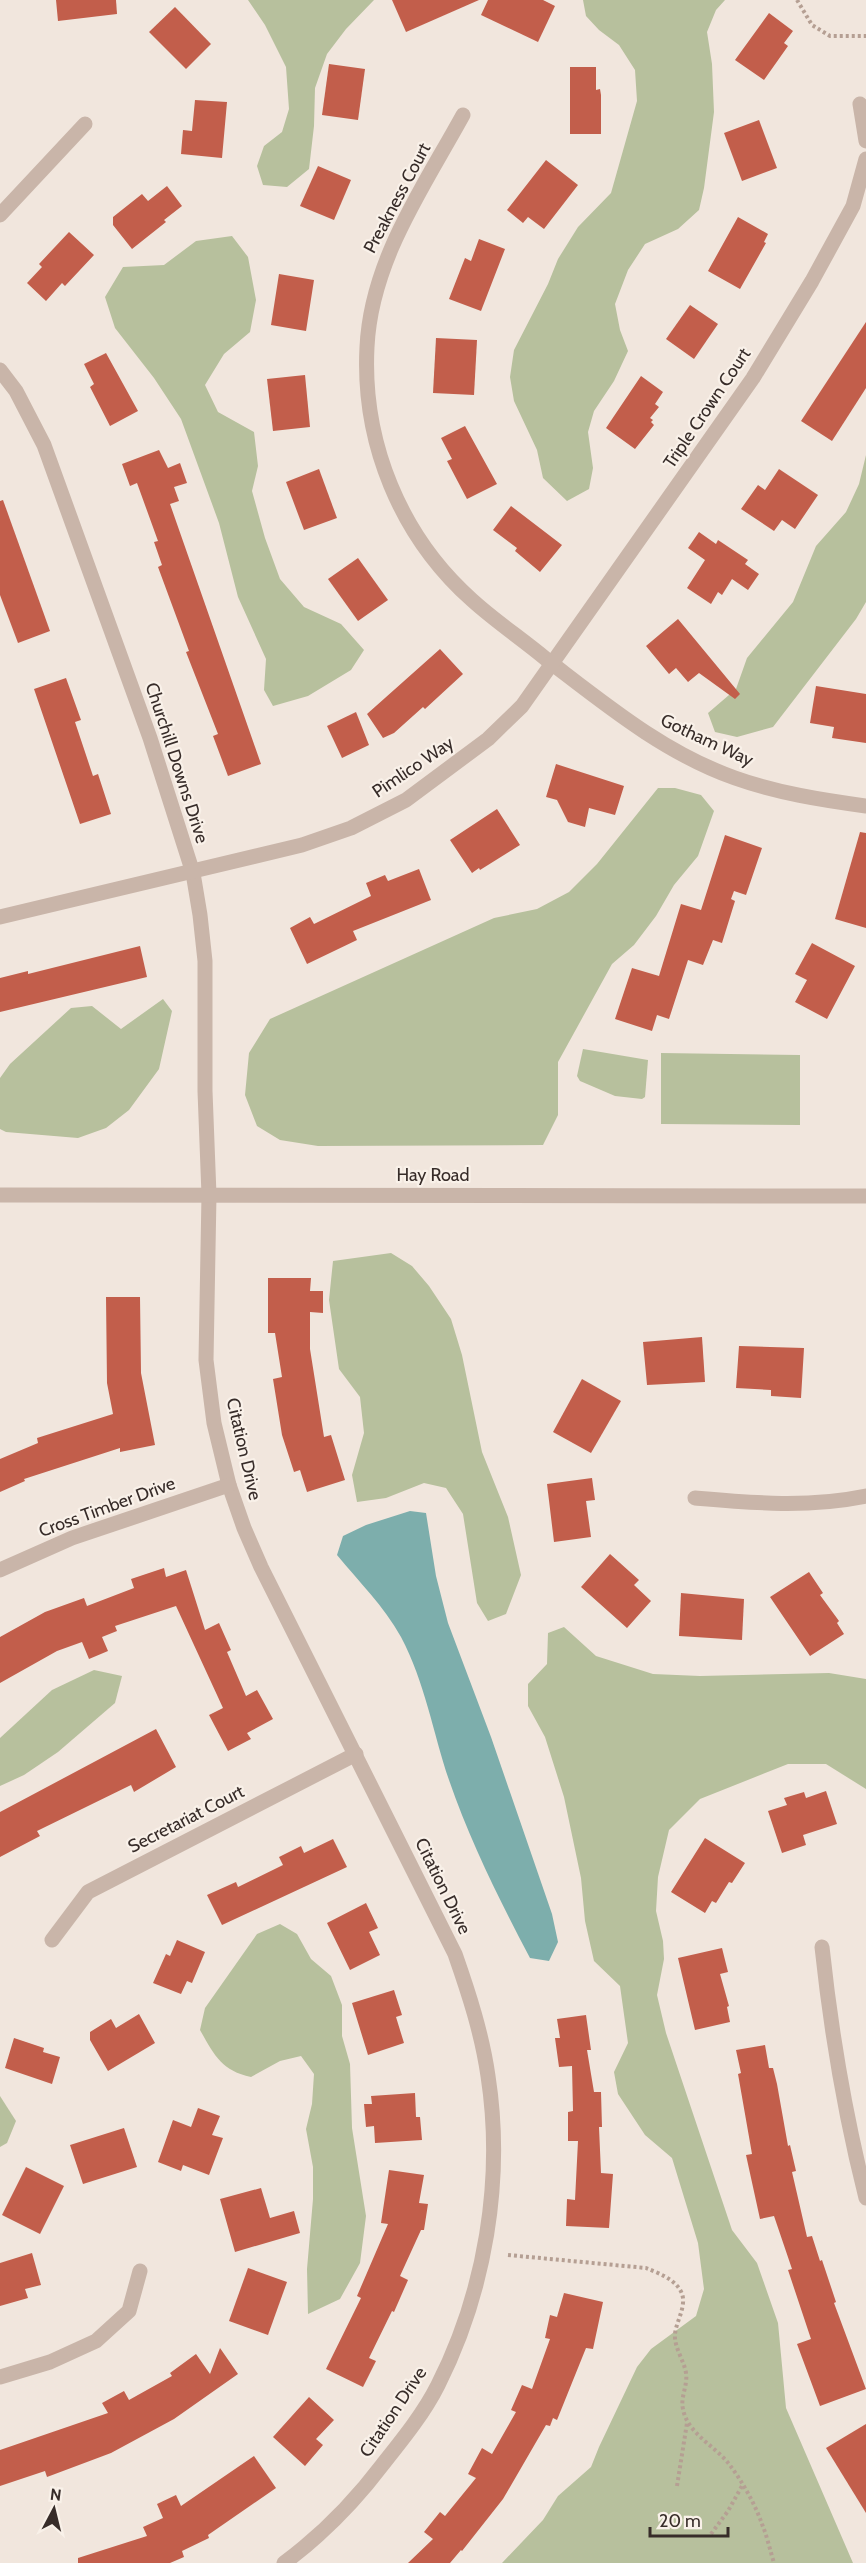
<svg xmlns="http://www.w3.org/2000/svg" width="866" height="2563" viewBox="0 0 866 2563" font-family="Cabin,sans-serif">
  <rect width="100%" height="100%" fill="#f1e6dd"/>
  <g fill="#b7c09d">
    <path d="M248,0H374L346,29L327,54L315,88L314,126L309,169L287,187L263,185L257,166L264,146L282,132L289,109L286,67L265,25Z"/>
    <path d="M583,0H725L716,10L707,32L712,64L714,112L704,188L699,210L678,229L645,244L628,270L615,304L620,330L628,351L614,381L594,411L588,432L593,468L589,489L567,501L543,478L537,450L514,401L510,377L514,350L548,284L558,259L578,227L611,193L637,101L635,70L619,45L599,30L586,16Z"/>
    <path d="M232,236L248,257L256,300L250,332L224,354L205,385L218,412L254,432L258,466L252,491L265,538L280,579L304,607L341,624L364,650L351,670L308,696L273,706L264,690L266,659L238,597L219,523L181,419L154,378L115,328L105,297L123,267L164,265L196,241Z"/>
    <path d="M866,455V602L856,619L773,727L737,737L715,732L708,713L736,689L747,658L793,602L816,546L846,512L859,484Z"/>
    <path d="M658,788H675L701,795L714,811L698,856L674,885L656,916L634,945L612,964L558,1062V1115L543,1145L318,1146L280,1140L257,1126L245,1095L249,1053L270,1019L494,918L537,909L569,892L597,864Z"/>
    <path d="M163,999L172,1011L159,1069L129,1110L106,1128L78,1138L6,1132L0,1129V1078L10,1064L71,1008L92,1006L121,1029Z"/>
    <path d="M583,1049L648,1060L645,1097L642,1099L615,1096L580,1081L577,1076Z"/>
    <path d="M661,1053L800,1055V1125L661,1124Z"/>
    <path d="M391,1253L412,1266L429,1286L451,1319L462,1355L482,1452L508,1517L521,1575L506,1614L488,1621L477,1603L463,1514L446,1488L424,1483L386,1498L357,1502L352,1475L364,1433L360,1397L339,1369L329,1300L333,1261Z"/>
    <path d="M564,1627L596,1656L653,1674L700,1676L829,1673L866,1679V1789L826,1764H788L700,1799L669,1830L658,1877L656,1911L663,1941L664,1959L657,1995L666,2033L732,2230L757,2263L778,2323L786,2408L853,2563H502L543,2520L558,2496L591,2467L599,2447L637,2367L651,2349L696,2316L704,2289L698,2243L672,2158L645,2135L618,2094L614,2072L628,2043L620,1986L594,1961L585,1921L581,1878L564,1797L545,1737L528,1706V1684L547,1664L548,1633Z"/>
    <path d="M94,1670L122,1676L115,1703L58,1752L24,1775L0,1786V1738L52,1690Z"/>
    <path d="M280,1924L297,1934L311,1959L331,1976L342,2005V2036L350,2064L352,2128L366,2216L360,2263L340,2299L308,2314L307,2269L313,2199V2167L306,2129L312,2104L314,2074L301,2056L280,2061L251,2077C222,2071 214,2055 200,2030L205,2008L257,1934Z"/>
    <path d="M0,2096L16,2121L7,2143L0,2147Z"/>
  </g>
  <path fill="#7daeac" d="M410,1511L426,1513L436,1576L448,1623L491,1737L552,1914L558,1942L549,1961L530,1958C500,1901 470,1841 449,1780C433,1733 425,1682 401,1637C384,1606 359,1582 337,1555L343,1536L366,1525Z"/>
  <g fill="#c25e4b">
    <path d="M56,0H116L117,14L58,21Z"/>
    <path d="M392,0H479L406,32Z"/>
    <path d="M488,0H543L555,6L538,42L481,15Z"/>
    <path d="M175,7L211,44L186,69L149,32Z"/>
    <path d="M769,13L793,31L784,43L788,46L764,80L735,60Z"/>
    <path d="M329,64L365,69L358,120L322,115Z"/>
    <path d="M570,67H596V90L600,89L601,95V134H570Z"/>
    <path d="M195,100L227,102L222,158L181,154L183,130L192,131Z"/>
    <path d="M759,120L777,168L742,181L724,133Z"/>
    <path d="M546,160L578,185L544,229L528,217L523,223L507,210Z"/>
    <path d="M318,166L351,180L334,220L300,206Z"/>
    <path d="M167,186L182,206L164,220L166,222L132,249L113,225V217L142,194L148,201Z"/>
    <path d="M738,217L768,234L764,242L766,243L740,289L708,271Z"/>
    <path d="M69,232L94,255L65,286L62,283L46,301L27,283L42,267L39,264Z"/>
    <path d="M479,239L505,249L481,311L449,299L465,258L471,261Z"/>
    <path d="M279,274L314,280L306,331L271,325Z"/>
    <path d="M690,305L718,324L694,359L666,339Z"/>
    <path d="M866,322V388L832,441L801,421Z"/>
    <path d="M436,338L477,340L474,395L433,393Z"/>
    <path d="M106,353L138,411L110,426L90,387L94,384L84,364Z"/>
    <path d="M305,375L310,427L273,431L267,379Z"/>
    <path d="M641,376L663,392L655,404L659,407L650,418L653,420L651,422L654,425L635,449L606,428Z"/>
    <path d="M465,426L497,484L467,499L447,461L452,459L441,438Z"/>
    <path d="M159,450L168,468L180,463L187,483L174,487L179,501L170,504L261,764L228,776L213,736L218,734L186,652L189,651L158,567L162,565L154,542L158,541L137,483L130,486L122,464Z"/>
    <path d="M319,469L337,518L304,530L286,482Z"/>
    <path d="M779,469L818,495L795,529L782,520L774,531L741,509L758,485L765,490Z"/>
    <path d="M3,500L50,631L18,643L0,595V501Z"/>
    <path d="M511,506L562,545L540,572L515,551L517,548L493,530Z"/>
    <path d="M699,532L716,544L718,540L748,560L745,564L759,574L748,590L732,579L722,595L718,592L711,604L687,588L705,560L688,548Z"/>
    <path d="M358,558L388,600L358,621L328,579Z"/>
    <path d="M678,619L740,694L735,699L699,673L688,682L676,668L669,674L646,646Z"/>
    <path d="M440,649L463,674L425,709L423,707L394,733L383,738L367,714Z"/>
    <path d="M66,678L81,720L75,722L93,776L98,774L111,814L80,824L34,689Z"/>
    <path d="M816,686L866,694V743L832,738L834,727L810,723Z"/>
    <path d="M356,712L369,745L342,758L327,726Z"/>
    <path d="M556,764L624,786L615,815L589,808L585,827L568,822L557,800L546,797Z"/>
    <path d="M497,809L520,845L480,870L479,868L472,873L450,840Z"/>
    <path d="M860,832L866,833V928L835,919Z"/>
    <path d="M725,835L762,848L746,895L734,891L731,899L735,901L722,943L713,940L703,965L688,960L669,1019L657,1015L652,1031L615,1019L632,968L659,976L681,904L701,910Z"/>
    <path d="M419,869L431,900L353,931L357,940L307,964L290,928L310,917L314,924L371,896L366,883L385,875L388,881Z"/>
    <path d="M812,943L855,966L827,1019L795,1002L807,980L795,974Z"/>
    <path d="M140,946L147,977L0,1012V978L28,971V974Z"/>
    <path d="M268,1278H311L310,1291H323V1313L310,1312V1349L324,1437L331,1435L345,1480L307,1492L300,1470L294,1472L282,1435L273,1379L282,1377L275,1333H268Z"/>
    <path d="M106,1297H140L141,1373L155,1445L120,1452V1448L24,1479L25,1481L0,1492V1459L38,1443L37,1438L113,1414L107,1383Z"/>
    <path d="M702,1337L705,1382L647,1385L643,1342Z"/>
    <path d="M739,1346L804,1348L801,1398L771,1396V1390L736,1388Z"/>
    <path d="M582,1379L621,1401L591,1453L553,1432Z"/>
    <path d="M592,1478L595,1500L586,1501L591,1537L554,1542L547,1484Z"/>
    <path d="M610,1554L639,1580L634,1585L651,1601L627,1628L581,1587Z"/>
    <path d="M164,1568L166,1577L186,1570L205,1630L219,1623L231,1650L227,1652L246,1696L257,1690L273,1719L247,1733L251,1739L228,1751L209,1715L223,1708L176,1606L115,1626L117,1631L102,1637L108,1651L89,1659L82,1642L57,1651L0,1683V1637L45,1612L84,1598L87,1606L134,1588L131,1579Z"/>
    <path d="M809,1572L823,1593L820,1595L839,1621L837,1623L844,1634L810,1656L770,1597Z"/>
    <path d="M681,1593L744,1599L742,1640L679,1636Z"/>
    <path d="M156,1729L176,1767L134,1792L131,1785L37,1831L40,1836L0,1857V1812Z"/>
    <path d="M826,1791L837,1824L803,1835L806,1845L782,1853L768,1811L787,1805L784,1798L804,1792L806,1798Z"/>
    <path d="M705,1838L745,1863L732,1883L729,1882L716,1903L712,1901L705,1913L671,1892Z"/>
    <path d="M333,1839L347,1867L222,1925L207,1895L236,1882L238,1887L283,1865L279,1857L301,1846L304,1853Z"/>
    <path d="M366,1903L378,1928L369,1932L380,1955L350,1970L327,1923Z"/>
    <path d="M177,1940L205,1952L192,1983L187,1981L181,1994L153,1983L166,1954L170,1956Z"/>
    <path d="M722,1948L728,1972L720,1974L729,2006L727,2007L730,2022L695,2030L678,1958Z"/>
    <path d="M394,1990L402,2015L396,2017L404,2043L368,2055L352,2003Z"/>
    <path d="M139,2014L155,2043L108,2071L90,2040V2032L111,2019L116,2028Z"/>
    <path d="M586,2015L591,2050H587L594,2092H601L602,2127H599L601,2173L613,2174L609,2228L566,2226L567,2199L575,2200L578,2141H568V2112L573,2111L572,2066L559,2067L555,2038H560L557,2019Z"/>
    <path d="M14,2038L44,2048L43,2052L60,2057L52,2084L5,2068Z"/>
    <path d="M765,2045L769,2068H773L777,2084L788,2146L790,2145L796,2171L792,2172L807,2237L812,2236L820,2261L822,2260L836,2302L834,2303L866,2389L820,2406L797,2344L811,2339L788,2270L792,2269L774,2216L760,2219L746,2155L752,2154L738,2074L741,2073L736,2050Z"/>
    <path d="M415,2093L416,2117H420L422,2140L375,2143L374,2126L366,2127L364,2104H372L371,2096Z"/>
    <path d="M198,2108L220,2116L212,2135L223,2138L209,2175L183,2165L181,2171L158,2162L173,2120L191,2127Z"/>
    <path d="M124,2128L137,2167L83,2184L70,2145Z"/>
    <path d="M26,2167L64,2186L40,2234L2,2215Z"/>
    <path d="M389,2170L424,2175L419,2203L428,2204L424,2230H421L400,2276L408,2280L394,2312L392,2311L369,2358L376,2361L363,2387L326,2369L361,2298L357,2296L388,2224L381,2223Z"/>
    <path d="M261,2188L270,2218L294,2211L300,2233L235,2252L220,2199Z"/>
    <path d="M32,2253L41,2285L25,2289L28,2298L0,2306V2263Z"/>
    <path d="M248,2268L287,2282L268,2335L229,2321Z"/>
    <path d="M564,2293L603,2302L593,2349L586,2348L557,2420L553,2418L550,2426L546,2425L503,2499L462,2551L461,2550L450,2563H408L433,2539L424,2532L440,2512L445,2516L476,2478L468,2474L482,2448L492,2454L516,2412L511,2410L522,2385L532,2389L550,2339L545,2338L550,2315L557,2317Z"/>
    <path d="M220,2348L238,2374L174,2419L111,2453L47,2477L45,2471L0,2486V2450L108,2413L102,2403L124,2391L129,2400L172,2376L170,2373L196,2354L210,2374Z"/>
    <path d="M309,2397L334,2420L316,2439L323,2445L305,2466L273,2437Z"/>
    <path d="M866,2424V2513L826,2448Z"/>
    <path d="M254,2456L276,2488L208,2535L209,2538L182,2551L184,2557L170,2563H78V2558L147,2536L143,2527L163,2518L157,2504L176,2495L181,2506Z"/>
  </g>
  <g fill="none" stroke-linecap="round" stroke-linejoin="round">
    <g stroke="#b59f93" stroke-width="4" stroke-dasharray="3 3" stroke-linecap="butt">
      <path d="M797,0L812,25L830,36H866"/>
      <path d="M508,2255L646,2268C661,2274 685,2283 683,2303C682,2314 676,2324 675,2334C674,2348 684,2360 686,2373C688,2385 680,2398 683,2409C687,2433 715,2446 729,2464C742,2481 755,2504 762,2524C767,2536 770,2550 774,2563"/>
      <path d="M677,2486L687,2423"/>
      <path d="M711,2534L728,2511L742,2486"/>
    </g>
    <g stroke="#c9b5a9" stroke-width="15">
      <path d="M860,104L866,141"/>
      <path d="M463,115C423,188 371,261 367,347C362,442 400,536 472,600C495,621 522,639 546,659C605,704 664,753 735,778C777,793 822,800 866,806"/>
      <path d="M0,215L85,124"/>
      <path d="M0,370L16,391L44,445L150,738L193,873L200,915L205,961V1091L209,1195L206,1360L214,1423L229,1485L244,1528L261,1567L455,1954C469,1994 482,2034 488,2076C504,2180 485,2292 438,2385C424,2413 403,2439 383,2464C355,2501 322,2535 284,2563"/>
      <path d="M0,917L302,845L351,828L406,800L488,739L522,706L753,378L812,281L853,206L866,159"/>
      <path d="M0,1195L866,1196"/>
      <path d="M695,1498C753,1503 808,1508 866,1496"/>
      <path d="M0,1570L72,1538L229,1485"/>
      <path d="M52,1940L88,1892L356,1754"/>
      <path d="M822,1947C831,2032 845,2115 866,2198"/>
      <path d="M0,2377L50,2362L96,2341L129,2311L140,2271"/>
    </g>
  </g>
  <g text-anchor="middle" stroke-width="4.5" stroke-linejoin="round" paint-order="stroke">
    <g font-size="18" fill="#372c29" stroke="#f9f1e9">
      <text transform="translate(397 198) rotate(-62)" y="6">Preakness Court</text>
      <text transform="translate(707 408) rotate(-56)" y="6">Triple Crown Court</text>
      <text transform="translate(707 740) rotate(25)" y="6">Gotham Way</text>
      <text transform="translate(177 763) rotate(72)" y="6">Churchill Downs Drive</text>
      <text transform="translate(413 767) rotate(-34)" y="6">Pimlico Way</text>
      <text x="433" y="1181">Hay Road</text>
      <text transform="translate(244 1449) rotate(77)" y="6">Citation Drive</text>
      <text transform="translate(107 1507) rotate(-20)" y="6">Cross Timber Drive</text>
      <text transform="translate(186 1819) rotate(-27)" y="6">Secretariat Court</text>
      <text transform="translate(443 1886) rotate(64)" y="6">Citation Drive</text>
      <text transform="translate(393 2412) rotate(-56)" y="6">Citation Drive</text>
    </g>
  </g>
  <g transform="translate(54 2509) rotate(7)" stroke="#f9f1e9" stroke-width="4.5" paint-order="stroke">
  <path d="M0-4.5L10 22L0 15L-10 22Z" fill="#372c29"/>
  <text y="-9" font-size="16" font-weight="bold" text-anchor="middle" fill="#372c29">N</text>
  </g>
  <path d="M650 2527v9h78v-9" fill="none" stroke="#372c29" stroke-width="3"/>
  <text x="659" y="2527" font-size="18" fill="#372c29" stroke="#f9f1e9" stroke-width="4.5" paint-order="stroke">20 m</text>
</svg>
